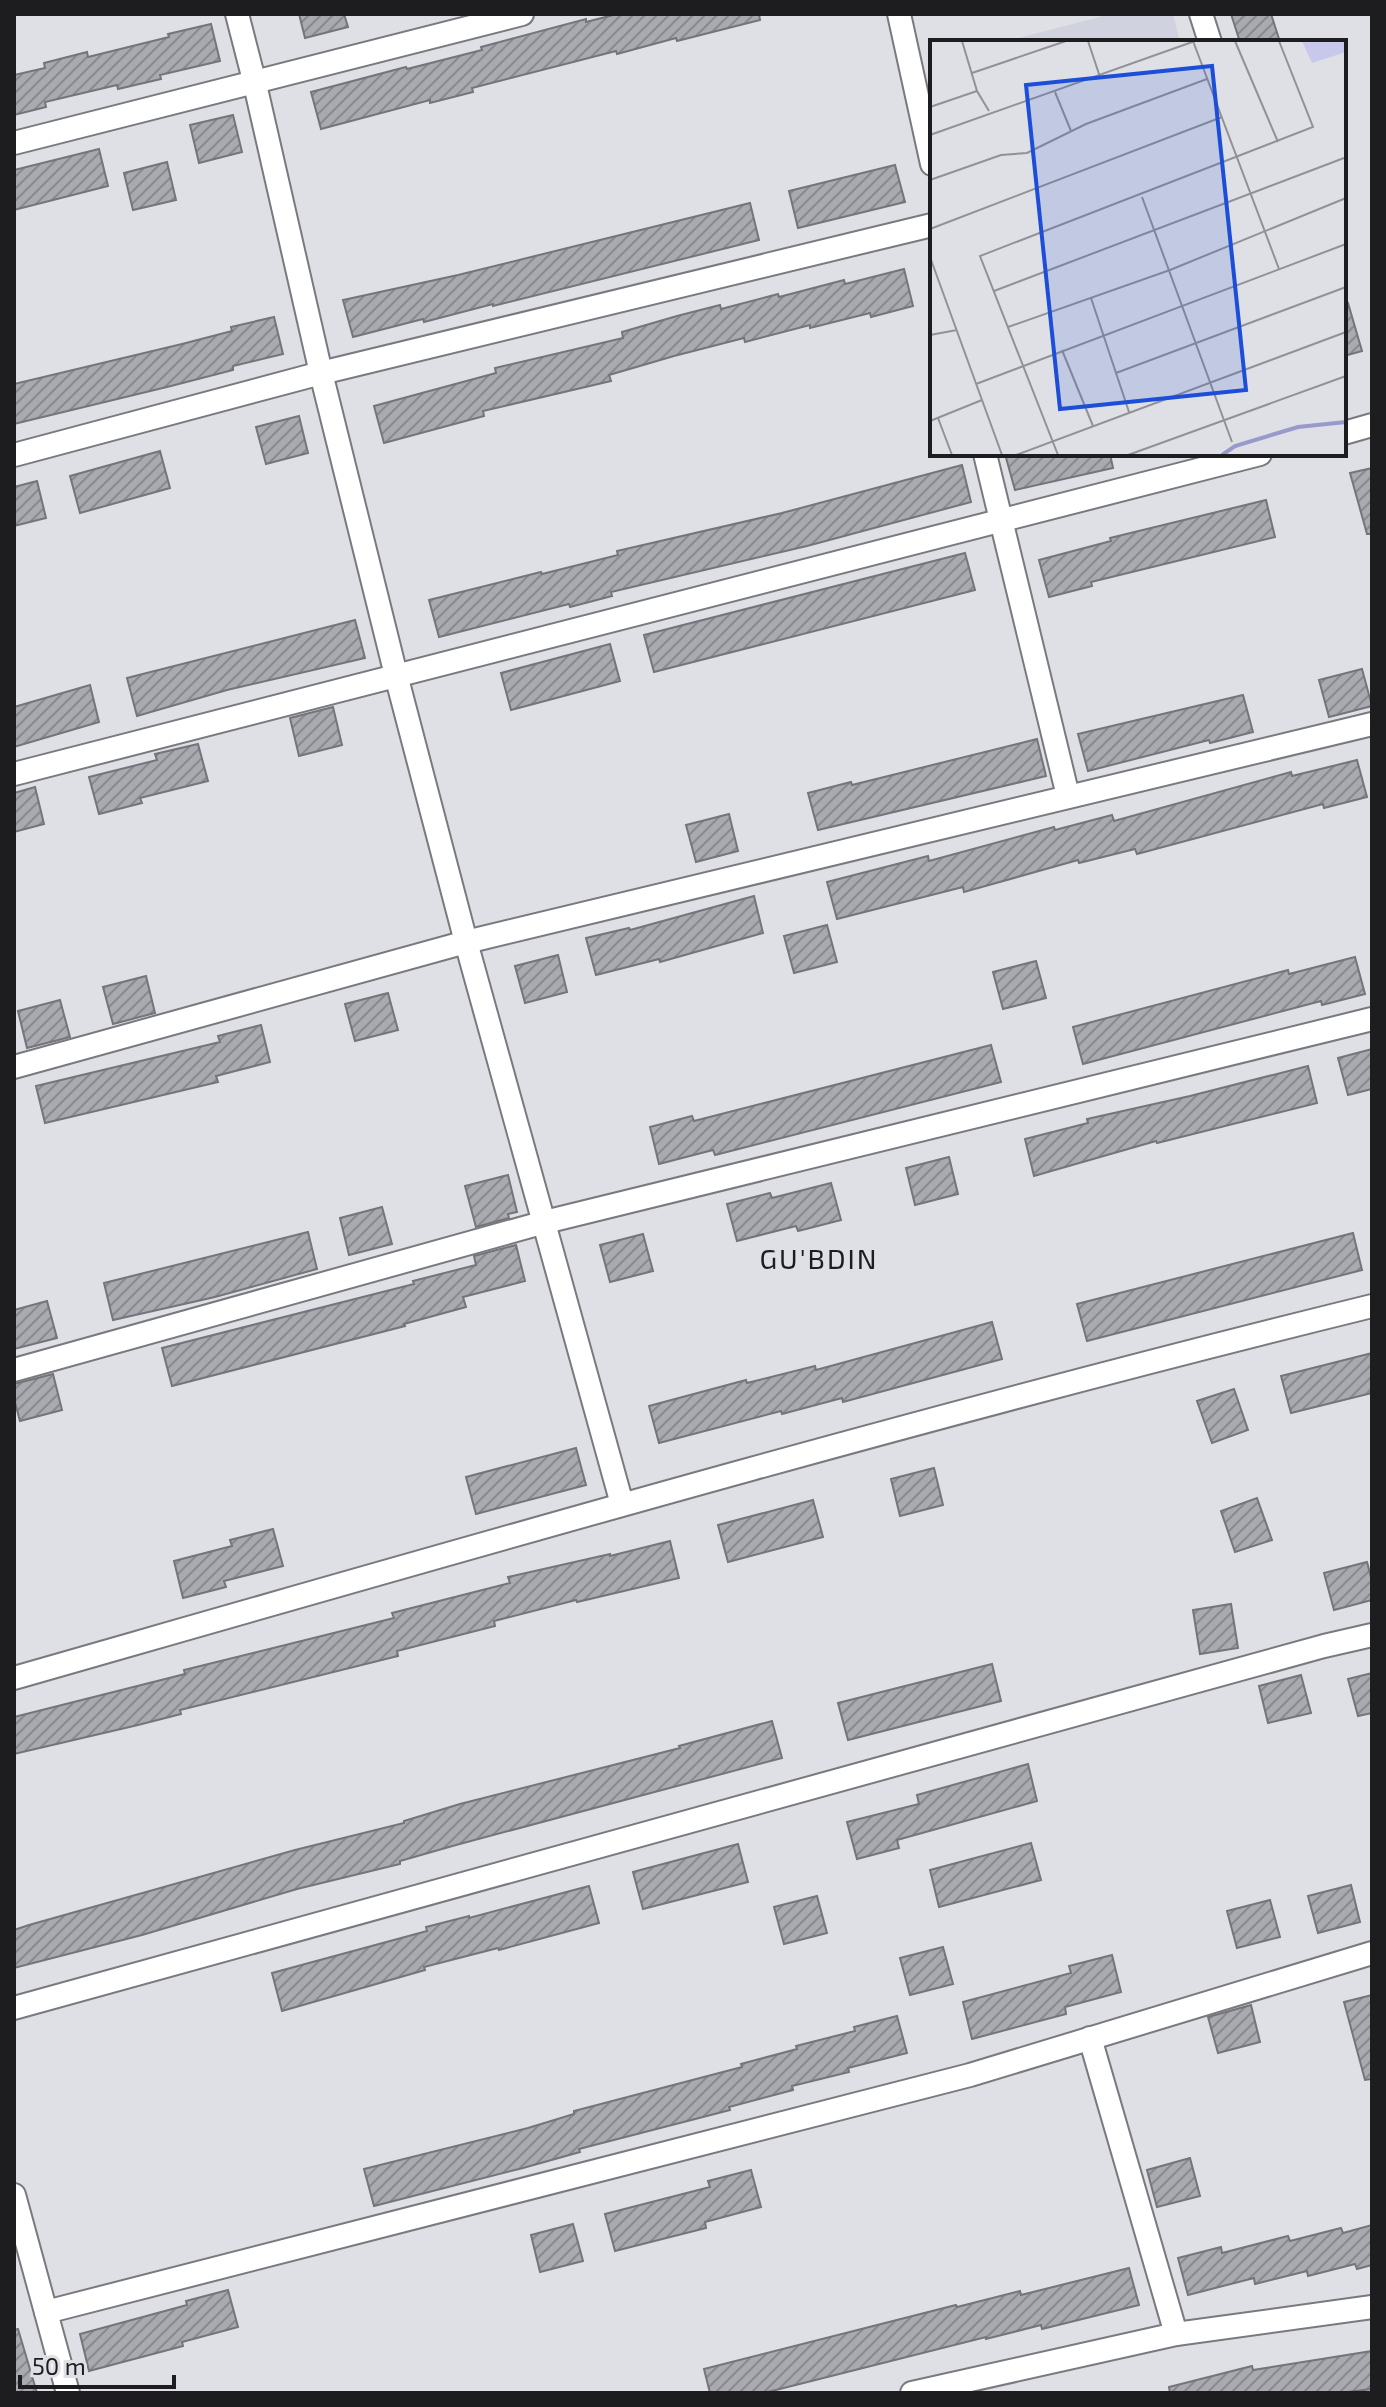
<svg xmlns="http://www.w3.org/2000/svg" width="1386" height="2407" viewBox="0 0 1386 2407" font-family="'Exo 2',sans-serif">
  <defs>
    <pattern id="building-hatch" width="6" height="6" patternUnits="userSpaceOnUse" patternTransform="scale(2)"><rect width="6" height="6" fill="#a9a9b0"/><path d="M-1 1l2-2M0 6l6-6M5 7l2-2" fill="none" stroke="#89898f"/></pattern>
  </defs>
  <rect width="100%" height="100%" fill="#dfdfe6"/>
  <path fill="#d1d2e0" d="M1111,14H1173L1180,42H1003Z"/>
  <g fill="url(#building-hatch)" stroke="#74757b" stroke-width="2">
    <path d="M299,14H344L348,27L305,38Z"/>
    <path d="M617,14H759L760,20L677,41L676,38L617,54L616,51L472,88L473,92L430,103V100L321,129L311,92L406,67L407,69L482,50L481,47L586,19V22Z"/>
    <path d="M1231,14H1271L1280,42H1240Z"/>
    <path d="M211,24L220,61L160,75L161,79L118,89L117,85L45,102L46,107L14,115V75L45,68L44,63L87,52L88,57L169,37L168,34Z"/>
    <path d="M233,115L242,152L199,163L190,125Z"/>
    <path d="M99,149L108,186L14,210V170Z"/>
    <path d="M167,162L176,200L133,210L124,173Z"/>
    <path d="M895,165L905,202L798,228L789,191Z"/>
    <path d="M750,203L759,240L493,306V304L424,322L423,319L353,337L343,300L458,275Z"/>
    <path d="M904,269L913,306L871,317L870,313L810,328V325L745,342L744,338L674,356L609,375L611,381L483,411L484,416L384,443L374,406L496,373L495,368L623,338L622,332L677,316L720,305L721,309L778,294L779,297L844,280L845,284Z"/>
    <path d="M1348,303L1362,351L1344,356V304Z"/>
    <path d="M274,317L283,354L233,366V370L171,386L14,424V384L182,344L232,331L231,327Z"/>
    <path d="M299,416L308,453L266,464L256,427Z"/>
    <path d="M160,451L170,488L80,513L70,476Z"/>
    <path d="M1005,454H1110L1113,468L1015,490Z"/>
    <path d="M962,465L971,502L807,546L611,592L612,596L570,607L569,604L439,637L429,600L541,572L542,574L618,555L617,551L782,513Z"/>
    <path d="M1372,468V534H1367L1350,473Z"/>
    <path d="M37,481L46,518L14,526V487Z"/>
    <path d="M1266,500L1275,537L1091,582L1092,586L1049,597L1039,560L1111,541L1110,538Z"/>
    <path d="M965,553L975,590L654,672L644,635Z"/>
    <path d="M355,620L365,658L227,690L137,716L127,678Z"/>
    <path d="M610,644L620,681L511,710L501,673Z"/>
    <path d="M1362,669L1372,706L1329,717L1319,680Z"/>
    <path d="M90,685L99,722L14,747V707Z"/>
    <path d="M1243,695L1253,732L1210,743L1209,740L1088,771L1078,734Z"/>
    <path d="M333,707L342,745L299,756L290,718Z"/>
    <path d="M1037,739L1046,776L818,830L808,793L851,782L852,785Z"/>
    <path d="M198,744L208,781L140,798L142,803L99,814L89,777L157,760L155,754Z"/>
    <path d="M1357,760L1367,797L1324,808L1323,804L1137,854L1135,849L1079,863L1078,860L964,892L963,887L837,919L827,882L928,856L929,861L1054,827L1055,830L1112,815L1114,821L1291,772L1292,776Z"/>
    <path d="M35,787L44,824L14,832V793Z"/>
    <path d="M729,814L738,851L696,862L686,825Z"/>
    <path d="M754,896L763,933L660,962L659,959L596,975L586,938L629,928L630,930Z"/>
    <path d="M827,925L837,962L794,973L784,936Z"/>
    <path d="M558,955L567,992L525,1003L515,966Z"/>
    <path d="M1355,957L1365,994L1322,1005L1321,1001L1083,1064L1073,1027L1288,970L1289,974Z"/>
    <path d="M1036,961L1046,998L1003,1009L993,972Z"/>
    <path d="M146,976L155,1013L113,1024L103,987Z"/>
    <path d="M388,993L398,1030L355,1041L345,1004Z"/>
    <path d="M60,1000L70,1037L27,1048L18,1011Z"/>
    <path d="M261,1025L270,1062L216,1076L218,1082L45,1123L36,1086L220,1042L218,1036Z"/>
    <path d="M991,1045L1001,1082L715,1155L713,1150L659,1164L650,1127L692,1116L694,1121Z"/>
    <path d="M1372,1049V1089L1348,1095L1338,1058Z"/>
    <path d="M1308,1066L1317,1103L1157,1143L1156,1141L1034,1176L1025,1139L1088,1123L1087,1119L1190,1096Z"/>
    <path d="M949,1157L958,1194L915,1205L906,1168Z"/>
    <path d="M508,1175L517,1212L508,1214L509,1218L476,1227L465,1186Z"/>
    <path d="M831,1183L841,1220L798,1231L796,1226L737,1241L727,1204L770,1193L772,1198Z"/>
    <path d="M382,1207L392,1244L349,1255L340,1218Z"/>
    <path d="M308,1232L317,1269L215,1297L113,1320L104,1283Z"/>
    <path d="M1353,1233L1362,1270L1087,1341L1077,1304Z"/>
    <path d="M643,1234L653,1271L610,1282L600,1245Z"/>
    <path d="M516,1245L525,1281L463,1297L466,1307L404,1324L405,1326L172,1386L162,1348L414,1284L413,1281L476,1265L474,1256Z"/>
    <path d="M47,1301L57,1338L14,1349V1310Z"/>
    <path d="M992,1322L1002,1359L843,1402L842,1398L782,1414L781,1411L659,1443L649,1406L746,1380L747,1383L815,1366L816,1370Z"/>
    <path d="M1372,1353V1393L1291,1413L1281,1376Z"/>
    <path d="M53,1374L62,1410L20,1421L14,1399V1384Z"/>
    <path d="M1234,1389L1248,1430L1212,1443L1197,1401Z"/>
    <path d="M576,1448L586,1485L476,1514L466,1477Z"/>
    <path d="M934,1468L943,1505L900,1516L891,1479Z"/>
    <path d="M1257,1498L1272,1540L1235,1552L1221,1511Z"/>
    <path d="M813,1500L823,1537L728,1562L718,1525Z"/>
    <path d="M273,1529L283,1566L224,1581L226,1587L183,1598L174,1561L232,1546L230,1540Z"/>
    <path d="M670,1541L679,1578L577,1602L576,1600L494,1621L495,1626L397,1651L398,1656L180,1710L181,1714L138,1725L14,1754V1717L185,1674L184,1670L394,1618L392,1613L510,1583L508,1577L610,1554V1556Z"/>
    <path d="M1367,1562L1372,1581V1600L1334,1610L1324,1573Z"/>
    <path d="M1231,1604L1238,1648L1200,1654L1193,1610Z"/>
    <path d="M992,1664L1001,1701L848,1740L838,1703Z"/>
    <path d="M1372,1673V1713L1358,1716L1348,1679Z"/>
    <path d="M1301,1675L1311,1713L1268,1723L1259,1686Z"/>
    <path d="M772,1721L782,1758L456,1845L400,1861V1864L297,1889L142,1935L14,1968V1930L29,1925L295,1850L404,1823V1821L460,1804L680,1748L679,1746Z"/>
    <path d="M1028,1764L1037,1801L897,1840L899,1848L857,1859L847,1822L919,1804L917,1795Z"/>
    <path d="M1031,1843L1041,1880L939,1907L930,1870Z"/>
    <path d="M738,1844L748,1882L643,1909L633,1872Z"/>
    <path d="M1351,1885L1360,1922L1318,1933L1308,1896Z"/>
    <path d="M589,1886L599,1923L499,1950L498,1948L424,1967L425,1970L282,2011L272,1973L427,1931L426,1927L469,1916V1918Z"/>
    <path d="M817,1896L827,1933L784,1944L774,1907Z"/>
    <path d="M1270,1900L1280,1937L1237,1948L1227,1911Z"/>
    <path d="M943,1947L953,1984L910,1995L900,1958Z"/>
    <path d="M1112,1955L1121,1992L1065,2007L1066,2014L972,2039L963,2002L1071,1973L1069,1966Z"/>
    <path d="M1372,1995V2079L1365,2080L1344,2002Z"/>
    <path d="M1251,2005L1260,2042L1218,2053L1208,2017Z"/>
    <path d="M897,2016L907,2053L848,2068L849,2072L792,2086L793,2090L729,2107L730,2110L579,2149L580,2152L523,2168L374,2206L364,2169L528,2128L574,2114V2111L742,2067L741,2064L797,2049L796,2046L855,2031L854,2027Z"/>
    <path d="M1190,2158L1200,2196L1157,2207L1147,2170Z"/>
    <path d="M751,2170L761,2207L705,2222L706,2228L615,2251L605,2214L710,2187L708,2181Z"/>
    <path d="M573,2224L583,2261L540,2272L531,2235Z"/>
    <path d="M1372,2225V2265L1357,2269L1355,2264L1308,2276L1307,2271L1255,2284L1254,2278L1188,2295L1178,2258L1221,2247L1222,2253L1288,2236L1290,2241L1341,2228L1343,2233Z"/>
    <path d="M1129,2268L1139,2305L1042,2329L1041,2325L986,2339V2337L764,2393H710L704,2369L956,2305L957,2307L1020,2291L1021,2295Z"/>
    <path d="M228,2290L238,2327L182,2342L183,2346L89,2371L80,2334L187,2305L186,2301Z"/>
    <path d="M18,2329L37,2393H14V2330Z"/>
    <path d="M1372,2351V2389L1339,2393H1170L1169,2387L1252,2366L1253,2370Z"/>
  </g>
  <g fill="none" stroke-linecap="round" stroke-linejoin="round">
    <defs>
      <g id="minor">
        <path d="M237,14L254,80L321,373L396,675L466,942L622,1504"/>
        <path d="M899,14L932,164"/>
        <path d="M1201,14L1210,42"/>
        <path d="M14,143L522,14"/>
        <path d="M1344,433L1372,425"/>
        <path d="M985,454L1068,796"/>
        <path d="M14,455L321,373L932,225"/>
        <path d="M14,774L1260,454"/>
        <path d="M14,1067L466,942L1372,724"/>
        <path d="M14,1370L545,1222L1372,1019"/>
        <path d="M14,1678C465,1549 916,1418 1372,1306"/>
        <path d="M14,2008L1324,1646L1372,1635"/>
        <path d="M1090,2038L1176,2334"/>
        <path d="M14,2195L68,2393"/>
        <path d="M46,2312L970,2075L1372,1953"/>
        <path d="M912,2393L1176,2334L1372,2307"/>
      </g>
    </defs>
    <use href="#minor" stroke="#797a80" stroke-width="26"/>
    <use href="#minor" stroke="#fff" stroke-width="22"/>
  </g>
  <g text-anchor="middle" stroke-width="8" stroke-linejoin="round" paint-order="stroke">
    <g font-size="28" letter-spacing="2" fill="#1d1d20" stroke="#dfdfe6">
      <text x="819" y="1269">GU'BDIN</text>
    </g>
  </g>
  <g transform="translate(930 40)">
    <rect width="416" height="416" fill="#dfdfe6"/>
    <path d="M372,1H416V12L382,23Z" fill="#c8c8ed"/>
    <path fill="none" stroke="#99c" stroke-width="4" d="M292,415L305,406L368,387L416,382"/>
    <path fill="none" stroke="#919197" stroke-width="2" d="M32,1L47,51L59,71M158,1L170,37M263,1L349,229M305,1L348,102M42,33L136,1M125,52L141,91M0,67L47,51M0,95L265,1M0,140L71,115L97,113L156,84L277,39M212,157L302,402M0,189L292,77M0,217L72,415M64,251L414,118M161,258L199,372M78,287L240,230L416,158M0,295L27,290M132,310L163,386M186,333L416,247M46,344L416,204M8,378L22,415M0,381L52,360M86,415L416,292M128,415L50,216L383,87L349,1M198,415L416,336"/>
    <path fill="#1d4ed8" fill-opacity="0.15" stroke="#1d4ed8" stroke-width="4" d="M282,26L316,350L130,369L96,45Z"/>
    <rect width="416" height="416" fill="none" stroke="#1d1d20" stroke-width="4"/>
  </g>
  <rect width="1386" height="2407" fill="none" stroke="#1d1d20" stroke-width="32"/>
  <path d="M20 2375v12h154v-12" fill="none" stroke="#1d1d20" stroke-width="4"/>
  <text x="32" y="2375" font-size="24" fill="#1d1d20" stroke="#dfdfe6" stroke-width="6" paint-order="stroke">50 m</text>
</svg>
